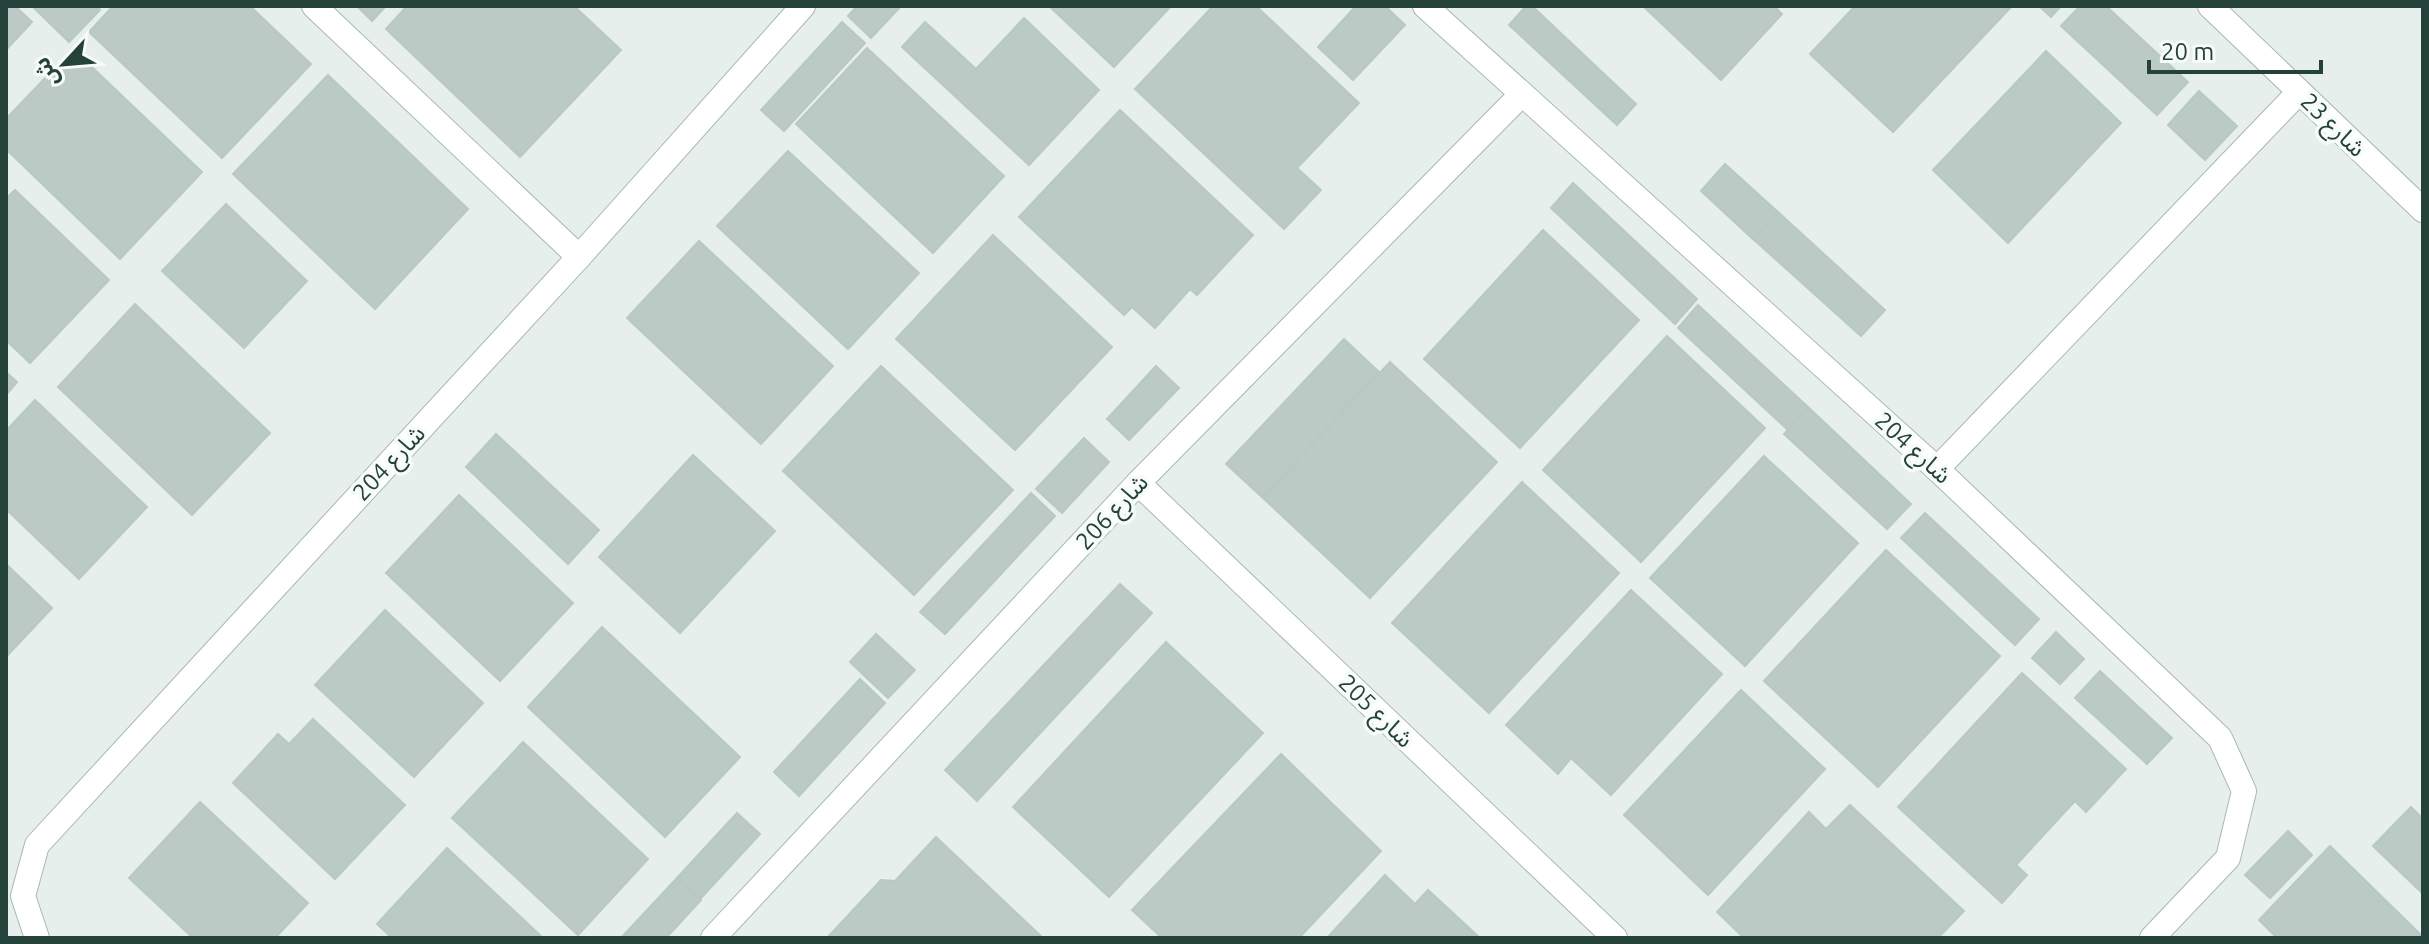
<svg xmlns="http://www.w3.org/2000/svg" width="2429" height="944" viewBox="0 0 2429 944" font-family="Ubuntu,'Noto Sans Arabic',sans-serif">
  <rect width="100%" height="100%" fill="#e6efeb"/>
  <g fill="#bbcac4" stroke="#b8c9c2" stroke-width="2">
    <path d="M6,6H15L32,22L6,50Z"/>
    <path d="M32,6H96L100,10L69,42Z"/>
    <path d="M113,6H250L311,64L222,158L89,32Z"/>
    <path d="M357,6H386L372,21Z"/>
    <path d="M407,6H574L621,50L520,157L386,29Z"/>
    <path d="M857,6H901L871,38L848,16Z"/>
    <path d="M1049,6H1171L1114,67Z"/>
    <path d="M1213,6H1256L1359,103L1297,168L1321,190L1284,229L1135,89Z"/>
    <path d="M1356,6H1385L1405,25L1353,80L1318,47Z"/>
    <path d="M1526,6H1532L1636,104L1617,125L1509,25Z"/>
    <path d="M1643,6H1774L1782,14L1721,80Z"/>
    <path d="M1855,6H2012L1893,132L1810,54Z"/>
    <path d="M2039,6H2061L2051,17Z"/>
    <path d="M2080,6H2106L2188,82L2157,115L2061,26Z"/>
    <path d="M1024,18L1099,90L1029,165L902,47L925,22L976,69Z"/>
    <path d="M842,22L865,43L784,131L761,110Z"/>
    <path d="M867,48L1004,176L933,253L796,124Z"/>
    <path d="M73,49L202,172L120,259L6,149V119Z"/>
    <path d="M2046,51L2121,123L2008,243L1933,170Z"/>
    <path d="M328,75L468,209L375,309L233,174Z"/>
    <path d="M2199,91L2237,126L2205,160L2168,125Z"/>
    <path d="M1120,110L1253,235L1197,295L1190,289L1155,328L1132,307L1124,315L1019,217Z"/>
    <path d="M788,151L919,273L848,349L717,226Z"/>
    <path d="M1725,164L1778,212L1753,239L1701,191Z"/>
    <path d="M1573,183L1697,299L1675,324L1551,208Z"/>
    <path d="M15,190L109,280L30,363L6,340V199Z"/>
    <path d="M226,204L307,281L244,348L162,271Z"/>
    <path d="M1778,212L1885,310L1861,336L1753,239Z"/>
    <path d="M1543,230L1639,320L1520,448L1424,359Z"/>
    <path d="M993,235L1112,347L1015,450L896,339Z"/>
    <path d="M699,241L833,366L761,444L627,318Z"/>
    <path d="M135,304L270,433L192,515L58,387Z"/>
    <path d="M1698,305L1809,408L1788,430L1678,328Z"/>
    <path d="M1667,336L1765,428L1641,562L1543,470Z"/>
    <path d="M1344,339L1379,372L1262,497L1226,464Z"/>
    <path d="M1390,362L1497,462L1370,598L1263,498Z"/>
    <path d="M881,366L1013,490L914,595L783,471Z"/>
    <path d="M1156,366L1179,388L1129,440L1107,419Z"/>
    <path d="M6,372L17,382L6,395Z"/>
    <path d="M35,400L147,507L79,579L6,509V431Z"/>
    <path d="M1809,408L1911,504L1887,529L1784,434Z"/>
    <path d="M496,434L599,530L568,564L466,467Z"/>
    <path d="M1084,438L1109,462L1062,513L1036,489Z"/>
    <path d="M693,455L775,531L680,633L599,557Z"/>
    <path d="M1764,456L1858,543L1745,666L1650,578Z"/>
    <path d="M1522,482L1619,573L1489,713L1392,623Z"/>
    <path d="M1031,493L1055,516L945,634L920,612Z"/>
    <path d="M459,495L573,603L500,681L386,573Z"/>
    <path d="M1925,513L2039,619L2015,645L1901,538Z"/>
    <path d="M1886,550L2000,656L1878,787L1764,681Z"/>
    <path d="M6,564L52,608L6,657Z"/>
    <path d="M1120,584L1152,613L977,801L945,770Z"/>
    <path d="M1631,590L1722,674L1611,795L1571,758L1558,774L1506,725Z"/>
    <path d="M385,610L483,703L414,777L315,685Z"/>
    <path d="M602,627L740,757L665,837L528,707Z"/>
    <path d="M2056,632L2084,659L2060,684L2032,658Z"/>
    <path d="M876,634L915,670L888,698L850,662Z"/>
    <path d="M1166,642L1263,733L1109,897L1013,807Z"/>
    <path d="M2100,671L2172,738L2147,764L2075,698Z"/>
    <path d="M2022,673L2126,769L2086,812L2075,801L2016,865L2027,875L2002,903L1898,807Z"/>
    <path d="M860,679L885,703L799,796L774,772Z"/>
    <path d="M1741,690L1825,769L1708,895L1624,815Z"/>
    <path d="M313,719L405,805L335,879L233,783L278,734L289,744Z"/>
    <path d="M523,742L648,859L578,935L452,818Z"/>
    <path d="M1281,754L1381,851L1299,938H1162L1132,910Z"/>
    <path d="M200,802L308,903L275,938H193L129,878Z"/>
    <path d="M1850,805L1964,911L1938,938H1744L1717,912L1809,812L1826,829Z"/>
    <path d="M2411,807L2423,819V894L2373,846Z"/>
    <path d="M737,813L760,834L700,899L677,878Z"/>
    <path d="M2288,831L2312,855L2270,898L2245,875Z"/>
    <path d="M936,837L1043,938H827L881,880L895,881Z"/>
    <path d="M2330,846L2423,937V938H2277L2259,920Z"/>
    <path d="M447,848L542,937L541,938H392L377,924Z"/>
    <path d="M1385,875L1415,904L1428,890L1480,938H1327Z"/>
    <path d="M677,878L701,900L666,938H621Z"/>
  </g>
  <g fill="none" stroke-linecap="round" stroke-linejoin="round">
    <defs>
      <path id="lane" d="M314,6L579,257"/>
      <g id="street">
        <path d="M1425,6L1937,469L2220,738L2244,791L2228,858L2152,938"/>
        <path d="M2210,6L2423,210"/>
        <path d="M1937,469L2299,92"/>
        <path d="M1138,483L1615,938"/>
        <path d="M37,938L23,896L37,845L579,257L803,6"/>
        <path d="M713,938L1138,483L1521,95"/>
      </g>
    </defs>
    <use href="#lane" stroke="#a8b8b2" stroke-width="26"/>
    <use href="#street" stroke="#a8b8b2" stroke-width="26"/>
    <use href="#lane" stroke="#fff" stroke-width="24"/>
    <use href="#street" stroke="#fff" stroke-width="24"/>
  </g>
  <g text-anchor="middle" stroke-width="7" stroke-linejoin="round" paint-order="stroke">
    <g font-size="24" fill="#24423a" stroke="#f7fbf9">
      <text transform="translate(2333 125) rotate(44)" y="8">شارع 23</text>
      <text transform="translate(1913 448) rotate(42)" y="8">شارع 204</text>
      <text transform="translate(389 463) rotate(-47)" y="8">شارع 204</text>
      <text transform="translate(1112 512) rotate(-47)" y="8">شارع 206</text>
      <text transform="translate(1376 711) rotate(44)" y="8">شارع 205</text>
    </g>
  </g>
  <rect width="2429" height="944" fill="none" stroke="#24423a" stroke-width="16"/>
  <g transform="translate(64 64) rotate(244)" stroke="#f7fbf9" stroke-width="6" paint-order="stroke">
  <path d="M0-6L14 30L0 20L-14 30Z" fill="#24423a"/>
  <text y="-12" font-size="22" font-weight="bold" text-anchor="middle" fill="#24423a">ش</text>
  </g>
  <path d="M2149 60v12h172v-12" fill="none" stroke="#24423a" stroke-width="4"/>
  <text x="2161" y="60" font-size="24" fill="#24423a" stroke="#f7fbf9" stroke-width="6" paint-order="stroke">20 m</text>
</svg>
